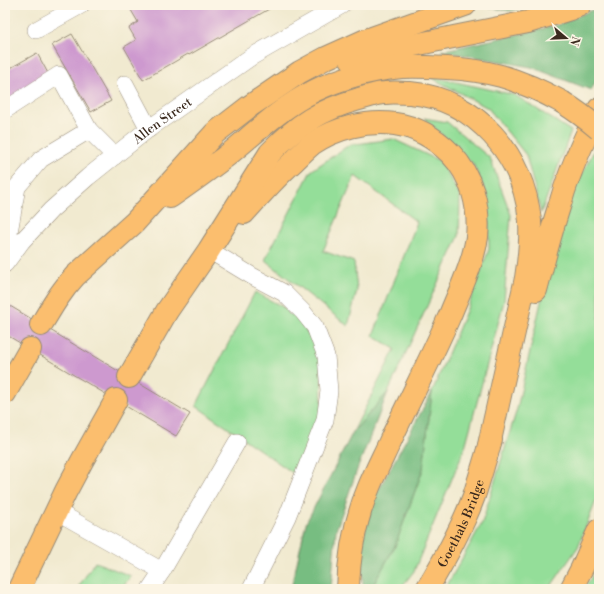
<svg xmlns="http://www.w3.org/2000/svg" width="604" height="594" viewBox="0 0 604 594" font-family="'Libre Bodoni',serif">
  <rect width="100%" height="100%" fill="#fcf5e5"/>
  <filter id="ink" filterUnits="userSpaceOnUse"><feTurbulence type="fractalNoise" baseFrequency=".025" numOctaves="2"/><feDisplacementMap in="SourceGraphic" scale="8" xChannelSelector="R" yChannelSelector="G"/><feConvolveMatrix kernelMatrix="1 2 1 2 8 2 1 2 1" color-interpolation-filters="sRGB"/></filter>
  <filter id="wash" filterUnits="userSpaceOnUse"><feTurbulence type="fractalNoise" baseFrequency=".012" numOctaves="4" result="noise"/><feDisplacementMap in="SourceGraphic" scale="16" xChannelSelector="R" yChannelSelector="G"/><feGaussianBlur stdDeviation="0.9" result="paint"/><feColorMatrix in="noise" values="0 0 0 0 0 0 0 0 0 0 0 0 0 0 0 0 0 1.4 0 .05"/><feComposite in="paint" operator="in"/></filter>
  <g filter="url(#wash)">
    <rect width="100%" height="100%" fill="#f1ead0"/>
    <g fill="#94de99" stroke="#68845c">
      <path d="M428,76L515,95L571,131L541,213L526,155L488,108Z"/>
      <path d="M424,118L447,122L490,158L511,215L504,301L465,447L414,571L400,589H371L395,546L423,469L432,392L467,309L489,249L488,197L473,164Z"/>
      <path d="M393,139L440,161L460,196L459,236L388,392L353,432L395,349L373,336L417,222L355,176L323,251L354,262L357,290L348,326L265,260L311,171L349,145Z"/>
      <path d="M596,147L599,151V493L578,547L549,589H445L482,523L517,409L543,293L571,195Z"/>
      <path d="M255,292L294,313L321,353L322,418L299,477L196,406Z"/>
      <path d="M95,562L131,576L121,589H77Z"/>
      <path d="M599,565V579L591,589H584Z"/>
    </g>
    <g fill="#77bd81" stroke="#597450">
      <path d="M493,5H539L509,11L489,7Z"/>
      <path d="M599,7V77L591,90L531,67L441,51L555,26Z"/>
      <path d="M388,392L358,467L336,530L331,589H291L306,523L353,432Z"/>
      <path d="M432,392L423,469L395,546L371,589H365L363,586L361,546L373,500L390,469Z"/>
    </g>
    <g id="blocks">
      <g fill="#cd99cf">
        <path d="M128,5H276L189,55L188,54L143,80L124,47L136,40L129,28L138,22Z"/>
        <path d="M72,34L111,101L91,112L52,45Z"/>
        <path d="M37,53L50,77L5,102V71Z"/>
        <path d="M5,303L190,414L176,436L5,334Z"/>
      </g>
    </g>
  </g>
  <g filter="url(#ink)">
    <use href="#blocks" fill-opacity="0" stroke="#968a77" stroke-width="1"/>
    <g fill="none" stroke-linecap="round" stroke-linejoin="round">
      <defs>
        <g id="minor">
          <path d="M36,30L81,5"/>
          <path d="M125,84L149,129"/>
          <path d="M5,110L59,75L89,130L115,156"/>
          <path d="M5,241L8,238L17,187L41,159L89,130"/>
          <path d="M209,250L252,276L284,293L303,312L315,327L326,356L329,391L325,420L287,517L251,589"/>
          <path id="s1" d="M5,264L22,241L51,210L88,177L147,130L251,57L342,5"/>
          <path d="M56,511L162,571"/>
          <path d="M150,589L162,571L237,442"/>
        </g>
        <g id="highway">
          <path d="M351,59L369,54L528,22L570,9L580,5"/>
          <path d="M170,197C190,183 210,169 229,154C256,132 282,107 314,91C340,78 373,70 401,67C416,66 432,67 447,68C465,69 483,71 501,76C522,82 542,91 562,102"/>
          <path d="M244,213C260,195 276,177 294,161C300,155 306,149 312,144C335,128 367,120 395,124C417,127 435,138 451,154C472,176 480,207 477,237C473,264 460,290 450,315C432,356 412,395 393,435C385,453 376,470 369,487C355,520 349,554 348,589"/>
          <path d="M536,290C544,260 551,230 561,201C570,169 584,139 599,109"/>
          <path d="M41,325C51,308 61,291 75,276L135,222L215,133L250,106L300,72L326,58L366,40L465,5"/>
          <path d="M129,377L167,311L209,250L270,153C298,124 320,110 359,99C367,97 377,93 385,93C393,92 402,93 410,93C476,99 524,155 530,221C531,240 529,259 526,278L487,454"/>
          <path d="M5,393L30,349"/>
          <path d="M19,589L66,491L82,461L116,400"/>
          <path id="s2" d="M427,589C445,559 462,528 474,496C480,477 485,459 491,440"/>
          <path d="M571,589L582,568L599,530"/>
        </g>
      </defs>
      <use href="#minor" stroke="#968a77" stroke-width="18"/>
      <use href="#highway" stroke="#968a77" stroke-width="24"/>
      <use href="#minor" stroke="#fff" stroke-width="17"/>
      <use href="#highway" stroke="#fbbe6e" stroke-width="22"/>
      <defs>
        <path id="highway-bridge" d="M562,102C575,110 587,119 599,129"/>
      </defs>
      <use href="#highway-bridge" stroke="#968a77" stroke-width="24" stroke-linecap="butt"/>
      <use href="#highway-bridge" stroke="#fbbe6e" stroke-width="22"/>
    </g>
  </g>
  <g text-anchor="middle" stroke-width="3.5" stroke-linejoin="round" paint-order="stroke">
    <g font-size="13" fill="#3b2a1e" stroke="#fcf5e5">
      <text dy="5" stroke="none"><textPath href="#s1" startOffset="214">Allen Street</textPath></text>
      <text dy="5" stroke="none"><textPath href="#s2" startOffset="74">Goethals Bridge</textPath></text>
    </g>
  </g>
  <rect width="604" height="594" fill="none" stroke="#fcf5e5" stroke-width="20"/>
  <g transform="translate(566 38) rotate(109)" stroke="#fcf5e5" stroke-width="3" paint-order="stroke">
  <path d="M0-3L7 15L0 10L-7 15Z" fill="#3b2a1e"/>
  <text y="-6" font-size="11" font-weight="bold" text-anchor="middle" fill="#3b2a1e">N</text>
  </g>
</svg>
